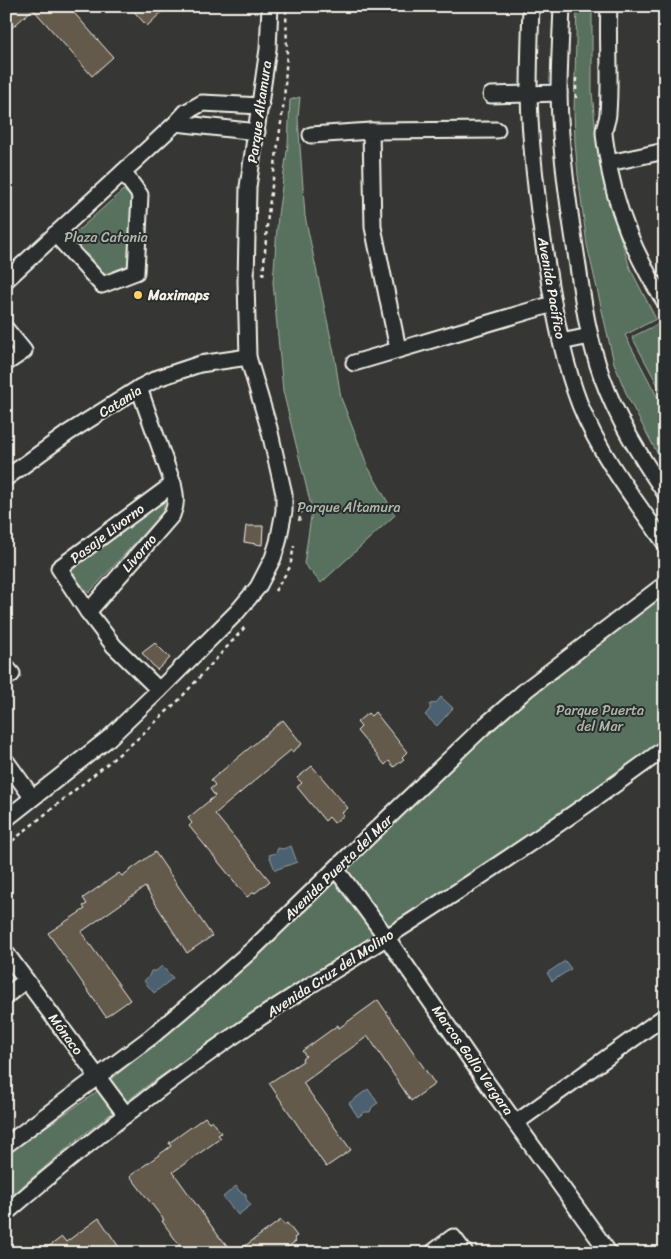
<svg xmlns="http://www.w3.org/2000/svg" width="671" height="1259" viewBox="0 0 671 1259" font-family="Sriracha,sans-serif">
  <rect width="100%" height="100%" fill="#363634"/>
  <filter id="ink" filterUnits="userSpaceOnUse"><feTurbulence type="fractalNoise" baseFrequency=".02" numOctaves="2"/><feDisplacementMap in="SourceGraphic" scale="10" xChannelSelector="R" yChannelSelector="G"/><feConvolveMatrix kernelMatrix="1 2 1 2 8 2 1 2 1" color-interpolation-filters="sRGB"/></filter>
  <g filter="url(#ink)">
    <g fill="#58715e" stroke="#a6b1a3">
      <path d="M577,6H592V92L596,134L604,185L630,268L656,319L625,335L659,400L665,421V468L628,398L614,363L587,245L578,175L575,142L574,110Z"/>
      <path d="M300,97L298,118L305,216L334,353L341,398L368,467L395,515L321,583L304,564L312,510L283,391L273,282L278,215L288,144L290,100Z"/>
      <path d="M123,190L132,197L128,268L106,276L72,236Z"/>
      <path d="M660,323L665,332V391L662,393L632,337Z"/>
      <path d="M165,501L162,513L89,593L70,572L78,562Z"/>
      <path d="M665,594V741L591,797L213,1041L148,1085L78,1139L6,1200V1154L91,1096L216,993L312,905L374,843L487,735L533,695Z"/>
    </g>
    <g fill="#4c616f" stroke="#8f9b9f">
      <path d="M441,697L453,708L437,726L425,715L430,709V704L436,703Z"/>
      <path d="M291,846L297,862L275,870L269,855L276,853L278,848L283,849Z"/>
      <path d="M565,961L571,969L552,981L547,973Z"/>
      <path d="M162,966L173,978L154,993L144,981L149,976L151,971H156Z"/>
      <path d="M368,1089L378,1103L372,1107L370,1112H365L358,1117L349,1103Z"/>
      <path d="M236,1186L240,1192L246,1194V1199L251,1205L238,1215L223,1197Z"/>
    </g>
    <g fill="#645a4c" stroke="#f4f1e8">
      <path d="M6,6H68L113,57L92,76L33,9L6,33Z"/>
      <path d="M129,6H168L147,26Z"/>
      <path d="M246,526H263L262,545L244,542Z"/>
      <path d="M155,643L170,658L157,670L142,653Z"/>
      <path d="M375,712L407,752L402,757L404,759L394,767L389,761L385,765L357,731L361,727L357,722L368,713L371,716Z"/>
      <path d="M283,720L302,744L292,752L291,750L215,814L270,881L255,893L254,892L247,897L189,826L192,823L188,818L215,796L210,789L215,785L211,780Z"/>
      <path d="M312,766L348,808L342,813L344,815L334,823L329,817L325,821L297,787L302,783L297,778Z"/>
      <path d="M155,852L212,936L187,953L145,887L81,932L130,1000L106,1017L48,933L85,909L83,906L87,904L83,898L119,873L122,876Z"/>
      <path d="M378,1000L435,1084L411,1101L368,1036L303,1083L351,1150L326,1167L269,1083L303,1061L302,1059L306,1056L302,1051L338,1025L339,1028Z"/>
      <path d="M205,1117L209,1122L212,1120L221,1133L218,1135L221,1138L173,1172L220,1238H221L233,1253H185L162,1221L164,1220L130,1176L171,1146L169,1143Z"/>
      <path d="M99,1218L123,1253H40L62,1237L66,1242Z"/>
      <path d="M281,1220L284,1225L287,1223L297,1236L294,1238L296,1241L280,1253H235Z"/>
    </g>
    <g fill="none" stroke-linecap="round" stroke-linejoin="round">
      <defs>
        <g id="minor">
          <path d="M531,6C530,35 529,64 529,93C530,151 538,209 547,266C554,313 563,361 580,405C600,455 634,499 665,543"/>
          <path d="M562,6C561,35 559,64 559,93C560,151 569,209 578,266C583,303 589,341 602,377C617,419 640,456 665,493"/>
          <path d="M609,6C607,42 611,77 608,113C608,119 605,125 604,131C604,138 606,147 607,154C614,206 636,258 665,302"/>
          <path d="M491,95L559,93"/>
          <path d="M176,123L257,132"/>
          <path d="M371,131L373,227L398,349"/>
          <path d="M311,135L371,131L497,130"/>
          <path d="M609,163L665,151"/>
          <path d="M55,234L102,285L136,272L140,195L123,172"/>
          <path d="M6,280L176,123L186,112L202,103L261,106"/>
          <path d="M6,329L24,351L6,363"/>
          <path d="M561,342L590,336"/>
          <path d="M354,363L553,304"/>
          <path d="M139,388L173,484C176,496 177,503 172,515L88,612L114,646L159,690"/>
          <path d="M6,478L68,433L139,388L158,378L200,364L248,357"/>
          <path d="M88,612L59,568L173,484"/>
          <path d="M6,667L12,674L6,678"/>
          <path d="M6,761L32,797"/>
          <path d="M6,819L109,738L159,690L237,612L258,587L273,558L278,542L284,511V494L269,428L248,357L246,282L248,187L268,49L270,6"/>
          <path d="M336,869L387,938L484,1079L609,1253"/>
          <path d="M6,953L126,1115"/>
          <path d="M6,996L26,980"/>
          <path d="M517,1122L665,1016"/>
          <path d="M6,1145L151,1037L211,986L254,948L368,837L481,729L527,689L665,584"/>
          <path d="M6,1213C89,1141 176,1074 267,1013C306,987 347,963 387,937C481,877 575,815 665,748"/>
          <path d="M432,1253L453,1237L465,1253"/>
        </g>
      </defs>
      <use href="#minor" stroke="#f4f1e8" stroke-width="19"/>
      <g stroke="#f4f1e8" stroke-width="2.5" stroke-dasharray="4 4" stroke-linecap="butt">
        <path d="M576,78V102"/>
        <path d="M263,276L268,214L284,102L287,51L286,11"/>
        <path d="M299,521L302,509L300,502"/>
        <path d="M275,591L290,567L294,546"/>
        <path d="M6,846L134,742L178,701L246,626"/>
      </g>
      <use href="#minor" stroke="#2a2d2e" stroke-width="15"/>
    </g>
  </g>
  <circle fill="#ffd166" stroke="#2a2d2e" stroke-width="2" cx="138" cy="295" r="5"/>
  <g text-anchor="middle" stroke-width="4" stroke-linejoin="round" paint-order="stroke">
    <g font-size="14" fill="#f4f1e8" stroke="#2a2d2e">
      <text transform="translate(259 112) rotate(-82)" y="5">Parque Altamura</text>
      <text transform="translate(552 288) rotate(80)" y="5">Avenida Pacífico</text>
      <text transform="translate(120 401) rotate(-32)" y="5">Catania</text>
      <text transform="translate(107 533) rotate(-37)" y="5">Pasaje Livorno</text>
      <text transform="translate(139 553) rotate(-49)" y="5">Livorno</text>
      <text transform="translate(338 867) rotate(-44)" y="5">Avenida Puerta del Mar</text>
      <text transform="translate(330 973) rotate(-33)" y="5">Avenida Cruz del Molino</text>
      <text transform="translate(66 1034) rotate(54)" y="5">Mónaco</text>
      <text transform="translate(473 1060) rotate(55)" y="5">Marcos Gallo Vergara</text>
    </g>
    <g font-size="14" fill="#aeb7aa" stroke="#2a2d2e">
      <text x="106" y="242">Plaza Catania</text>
      <text x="349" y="512">Parque Altamura</text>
      <text x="600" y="715">Parque Puerta<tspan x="600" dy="16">del Mar</tspan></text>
    </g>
    <g font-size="14" font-weight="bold" fill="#f4f1e8" stroke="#2a2d2e" text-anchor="start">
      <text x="148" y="300">Maximaps</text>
    </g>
  </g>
  <rect width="671" height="1259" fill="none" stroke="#2a2d2e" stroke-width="25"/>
  <rect x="12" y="12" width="646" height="1234" fill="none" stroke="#f4f1e8" stroke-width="2" filter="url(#ink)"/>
</svg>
